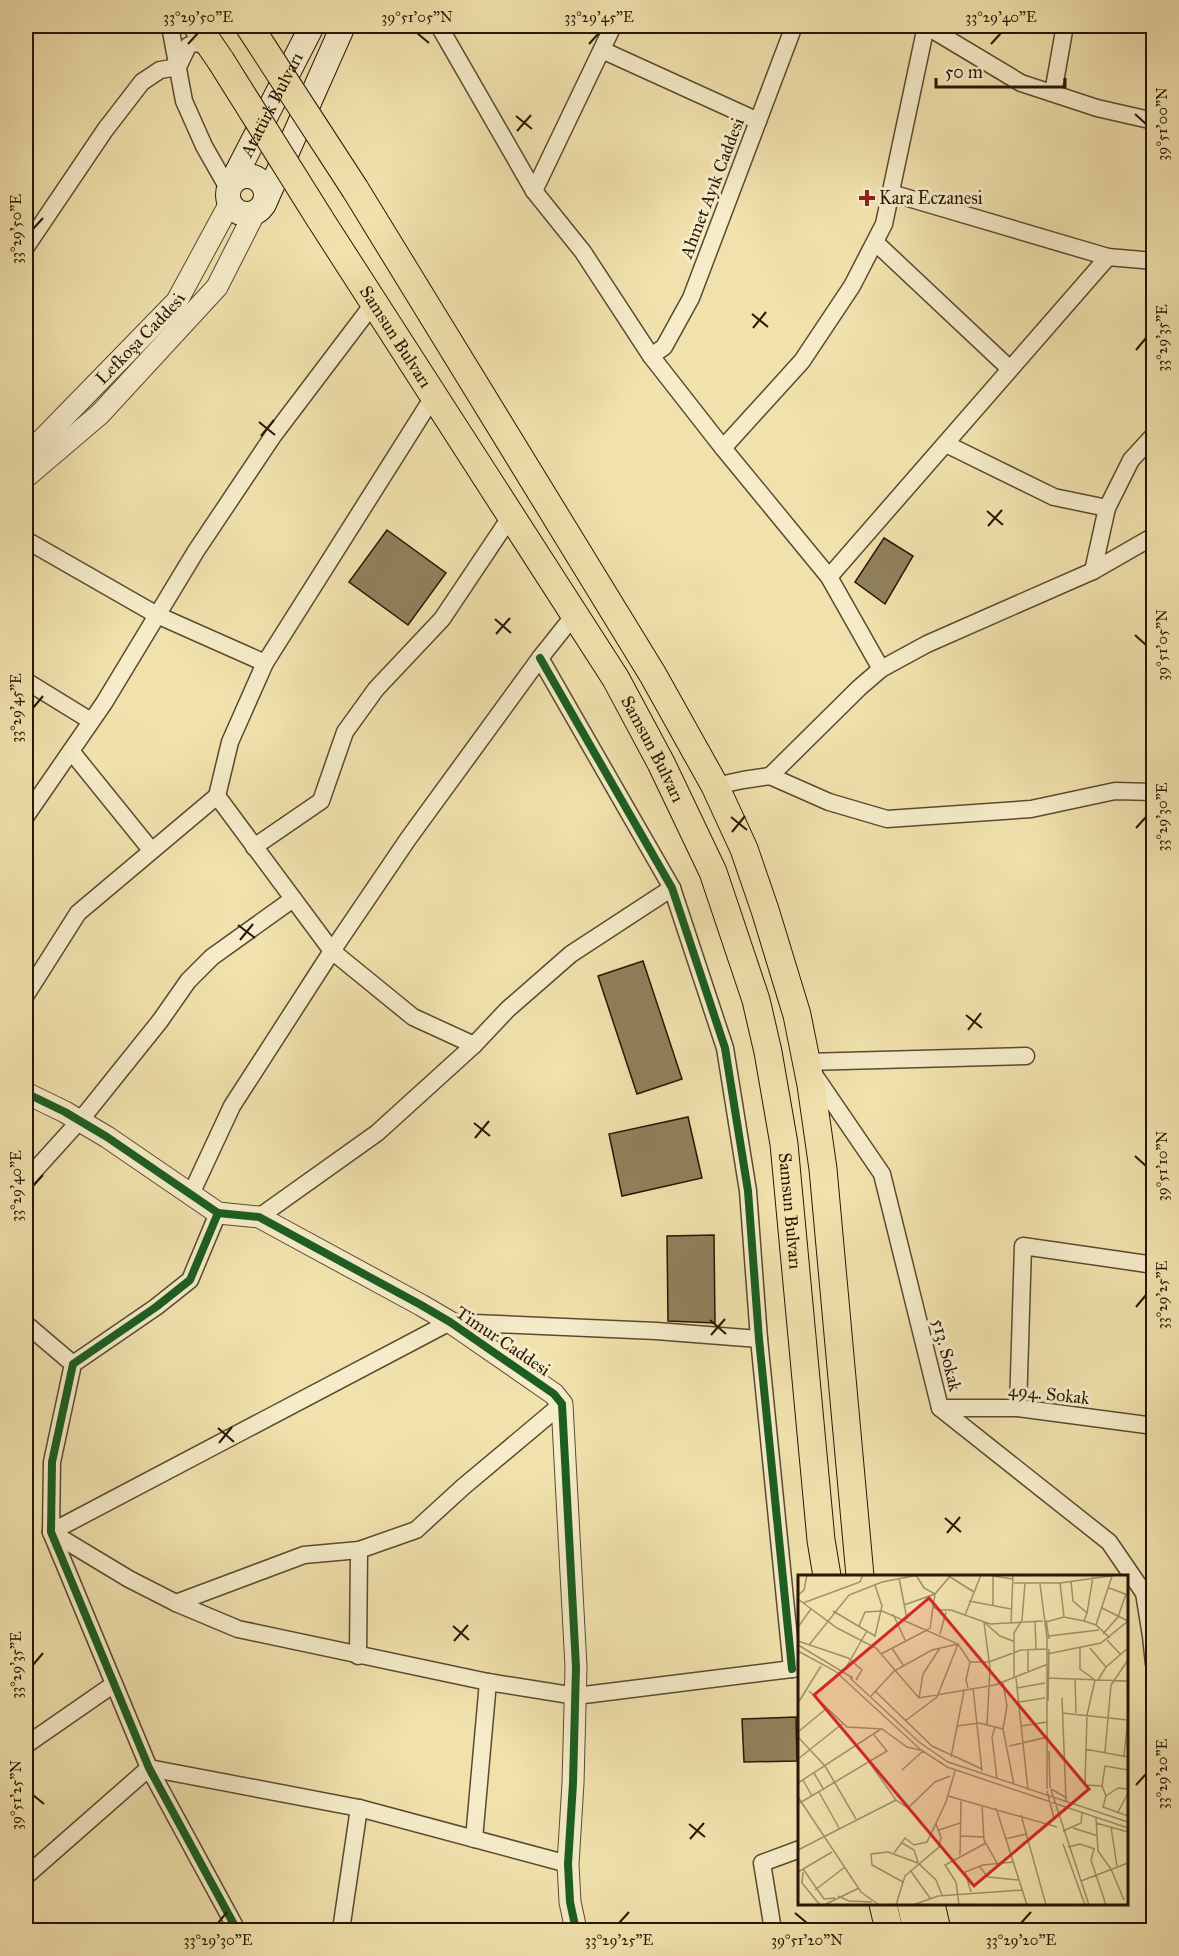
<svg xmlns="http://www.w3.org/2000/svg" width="1179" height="1956" viewBox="0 0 1179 1956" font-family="'IM FELL Great Primer',serif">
  <rect width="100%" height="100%" fill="#f1e2ad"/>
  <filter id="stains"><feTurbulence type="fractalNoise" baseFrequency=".00333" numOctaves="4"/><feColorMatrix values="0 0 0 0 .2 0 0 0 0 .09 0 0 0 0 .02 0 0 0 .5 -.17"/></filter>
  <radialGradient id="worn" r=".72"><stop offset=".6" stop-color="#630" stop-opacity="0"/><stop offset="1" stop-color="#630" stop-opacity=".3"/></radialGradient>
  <g fill="#90815c" stroke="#271705" stroke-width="1.5">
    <path d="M387,530L446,573L408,625L349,582Z"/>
    <path d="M884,538L913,556L885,604L855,582Z"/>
    <path d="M643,961L682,1079L637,1094L598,976Z"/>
    <path d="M688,1117L702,1178L622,1196L609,1134Z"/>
    <path d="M714,1235L715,1323L668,1321L667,1236Z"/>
    <path d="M796,1717L797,1761L744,1762L742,1719Z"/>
  </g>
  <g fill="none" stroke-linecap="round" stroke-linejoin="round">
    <defs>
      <g id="minor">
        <path d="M170,26L184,101L204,146L229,190"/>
        <path d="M439,26L534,191L583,252L651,356L723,448L829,577L881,669"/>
        <path d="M926,26L1021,83L1097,108L1154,121"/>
        <path d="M602,50L758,121"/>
        <path d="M178,67L188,46L196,42L212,50"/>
        <path d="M1053,93L1064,31L1063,26"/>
        <path d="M534,191L613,26"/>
        <path d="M891,193L1108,257L1154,261"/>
        <path d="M875,242L1010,369"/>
        <path d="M26,247L105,130L142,82L160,70L178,67"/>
        <path d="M651,356L664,347L691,298L794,26"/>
        <path d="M946,444L1054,497L1107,508"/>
        <path d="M723,448L802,361L852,286L884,224L926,26"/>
        <path d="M26,540L157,615L265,663"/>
        <path d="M1093,571L1107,508L1131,460L1154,435"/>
        <path d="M829,577L1108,257"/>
        <path d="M540,658L672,888L725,1048L748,1191L759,1339L792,1669"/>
        <path d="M26,681L91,721"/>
        <path d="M71,751L151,850"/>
        <path d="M770,776L859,688L881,669L927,644L1093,571L1154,536"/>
        <path d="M715,786L743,780L770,776L829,802L887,819L1031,809L1115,791L1154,792"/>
        <path d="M217,796L332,951L413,1017L474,1045"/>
        <path d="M26,816L104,703L196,551L273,436L373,304"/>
        <path d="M254,847L321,801L345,732L376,689L442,619L511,516"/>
        <path d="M26,995L78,913L217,796L230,742L265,663L433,397"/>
        <path d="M806,1062L1026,1056"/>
        <path d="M813,1073L882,1174L940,1408L1109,1542L1144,1593L1151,1636L1154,1664"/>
        <path d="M26,1180L83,1117L160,1021L188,981L212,957L293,899"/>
        <path d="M191,1194L232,1106L332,951L408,839L540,658L575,614"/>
        <path d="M218,1213L190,1280L156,1307L73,1364L52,1462L51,1532L149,1768L237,1930"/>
        <path d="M259,1217L377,1133L474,1045L508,1009L571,954L672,888"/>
        <path d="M26,1324L73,1364"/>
        <path d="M940,1408H1018L1154,1426"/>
        <path d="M1018,1408L1023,1246L1154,1265"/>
        <path d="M51,1532L129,1579L176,1603L238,1629L488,1682L576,1696L800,1668"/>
        <path d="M51,1532L450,1322L656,1331L759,1339"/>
        <path d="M176,1603L304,1555L359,1550L416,1530L463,1487L562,1404"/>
        <path d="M358,1656L359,1550"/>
        <path d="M26,1745L114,1684"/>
        <path d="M149,1768L359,1808L568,1864"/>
        <path d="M474,1839L488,1682"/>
        <path d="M26,1876L149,1768"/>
        <path d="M341,1930L359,1808"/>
        <path d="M773,1930L762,1863L800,1849"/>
      </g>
      <g id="tertiary">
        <path id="s1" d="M26,456L177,301L230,203"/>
        <path d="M26,477L100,414L217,287L255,212"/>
        <path d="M26,1093L65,1112L107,1137L218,1213L259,1217L421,1305L450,1322L554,1394L562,1404L576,1667L573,1783L568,1864L570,1902L576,1930"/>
      </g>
      <g id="secondary">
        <circle cx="247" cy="195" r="19"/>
        <path id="s2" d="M232,182L312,26"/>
        <path d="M264,204L343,26"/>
      </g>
      <g id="primary">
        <path d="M197,26L221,61"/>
        <path d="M355,189L653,675L715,786L744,849L765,910L797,1015L811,1085L823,1169L860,1576"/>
        <path id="s3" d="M320,219L616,679L661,763L713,872L756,1000L768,1052L784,1144L821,1540L827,1576"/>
        <path d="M883,1904L889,1930"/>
        <path d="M911,1904L917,1930"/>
        <path d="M931,1904L937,1930"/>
      </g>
    </defs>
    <use href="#minor" stroke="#5a4a2f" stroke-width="19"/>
    <use href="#tertiary" stroke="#5a4a2f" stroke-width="23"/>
    <use href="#secondary" stroke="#271705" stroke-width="26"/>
    <use href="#primary" stroke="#271705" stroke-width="29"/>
    <use href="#minor" stroke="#f6ecca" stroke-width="16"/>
    <use href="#tertiary" stroke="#f6ecca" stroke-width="21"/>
    <use href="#secondary" stroke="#f6ecca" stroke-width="24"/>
    <use href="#primary" stroke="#f1e2ad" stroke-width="27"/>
    <defs>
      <g id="primary-bridge">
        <path d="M249,26L355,189"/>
        <path d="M221,61L320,219"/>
      </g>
    </defs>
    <use href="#primary-bridge" stroke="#271705" stroke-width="29" stroke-linecap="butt"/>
    <use href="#primary-bridge" stroke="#f1e2ad" stroke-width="27"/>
    <defs>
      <g id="cycleway">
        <path d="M540,658L672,888L725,1048L748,1191L759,1339L792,1669"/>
        <path d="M26,1093L65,1112L107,1137L218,1213L259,1217L421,1305L450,1322L554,1394L562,1404L576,1667L573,1783L568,1864L570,1902L576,1930"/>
        <path d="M218,1213L190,1280L156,1307L73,1364L52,1462L51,1532L149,1768L237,1930"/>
      </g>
    </defs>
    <use href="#cycleway" stroke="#f6ecca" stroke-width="11"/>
    <use href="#cycleway" stroke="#1b5e20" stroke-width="8"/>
  </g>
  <path fill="none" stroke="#271705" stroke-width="2" d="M417,33L429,43M188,44L198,33M589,44L599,33M991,44L1001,33M1135,114L1146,124M516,116L532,129M517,131L531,115M33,229L43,218M752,314L768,327M753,328L766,312M1136,350L1146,338M259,422L275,435M261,436L274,420M987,511L1003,525M988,526L1002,510M495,619L511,633M496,634L510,618M1135,635L1146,645M33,708L43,696M731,817L747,830M1136,828L1146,817M732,832L745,816M238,925L255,938M240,940L253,924M966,1015L982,1028M968,1030L981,1013M474,1123L490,1136M475,1138L489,1121M1135,1156L1146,1166M33,1186L43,1175M1136,1307L1146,1295M710,1320L726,1334M711,1335L725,1319M218,1428L234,1442M219,1443L232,1427M945,1518L961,1532M947,1533L960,1517M453,1626L469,1640M454,1641L468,1625M33,1665L43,1653M1136,1785L1146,1774M33,1795L44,1804M689,1824L705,1837M690,1839L704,1823M795,1913L807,1923M218,1923L227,1912M619,1923L629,1912M1021,1923L1031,1912"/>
  <path fill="#8f2418" stroke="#f6ecca" stroke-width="2" d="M864 189h6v6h6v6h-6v6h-6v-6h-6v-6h6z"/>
  <g text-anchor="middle" stroke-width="6" stroke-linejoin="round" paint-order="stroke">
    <g font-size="18" fill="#271705" stroke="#f6ecca">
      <text dy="6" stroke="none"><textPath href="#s2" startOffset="87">Atatürk Bulvarı</textPath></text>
      <text transform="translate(712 188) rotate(-69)" y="6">Ahmet Ayık Caddesi</text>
      <text dy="6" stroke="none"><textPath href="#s1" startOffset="164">Lefkoşa Caddesi</textPath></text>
      <text dy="6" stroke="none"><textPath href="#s3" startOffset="140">Samsun Bulvarı</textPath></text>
      <text dy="6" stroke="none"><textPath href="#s3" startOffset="626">Samsun Bulvarı</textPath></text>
      <text dy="6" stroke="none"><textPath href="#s3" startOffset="1112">Samsun Bulvarı</textPath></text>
      <text transform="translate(503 1341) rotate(34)" y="6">Timur Caddesi</text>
      <text transform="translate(947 1355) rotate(76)" y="6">513. Sokak</text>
      <text transform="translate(1049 1394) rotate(6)" y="6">494. Sokak</text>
    </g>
    <g font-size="18" fill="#271705" stroke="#f6ecca" text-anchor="start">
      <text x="879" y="204">Kara Eczanesi</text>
    </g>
  </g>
  <g transform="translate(798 1575)">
    <rect width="330" height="330" fill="#f1e2ad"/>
    <path fill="none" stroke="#a0916a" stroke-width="1.5" d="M118,0L126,13L137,19L135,32L141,35H153L192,49L245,46M149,0L176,17M195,1L215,4M101,3L109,44M273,6L275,26L289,38L286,46M216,8H262L319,0M262,8L266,42M242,9L249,63V214M311,13L330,20M0,20L6,15L9,0M0,24L39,53L78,73L121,123L197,110L250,89M171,26L213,34M5,28L62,7L65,0M106,30L137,19L153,0M195,30V0M304,33L330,46M35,36L77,61L84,31L77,10M289,38L295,2M95,39L108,67M167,40L183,0M248,45L251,64M237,46L238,74M248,47L266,42L286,46L298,50L312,63M186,48L192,93L189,150M187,48L202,61L215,66M213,48L215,0M298,50L314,1M61,51L67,37L84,36L160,69L172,87L168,105L170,113M0,52L13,34M132,54L135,32M142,59L148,37M305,59L320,42L328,19M251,61L301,55M309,65L323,80M0,66L50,83L64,95L58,105M0,70L55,103M11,70L51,20L84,7L120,0M94,73L105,90M282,73V94L297,105L289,140L287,210L304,211L308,221L305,232L330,241M292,73L308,92M230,74V97M0,76L37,96L123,175L149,192L330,253M83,79L131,54M249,79L303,68L330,46M172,87H191L223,75L249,74M46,96L69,56M52,103L121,167L150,187L330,247M216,103V58L224,45L227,8M218,103L230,215M249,103L330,106M277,105L278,138M300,105L308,92L330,73M205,108L209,131L205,154L216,210M175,113L184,196M219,113L247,108M11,116L49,152L84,154L109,172L122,175M77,116L134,171L184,194M73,121L96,96L134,75L160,69M121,123L125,99L142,73M264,123L268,226M250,126L251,74M221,127L247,123M0,128L23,91M264,138L330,145M107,146L139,122L160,69M159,151L181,148L205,154M223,151L249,147M197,152L194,162L199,204M0,157L29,133M0,162L27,191L58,244M211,171L250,162M287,174L330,182M251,176L252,213M307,177L313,110L330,85M326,181L330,143M153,182L166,116M0,184L44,149M71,187L98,225L110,233L137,207L152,201M104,195L125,176M16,198L26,215M5,205L14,221M0,208L83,154M304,211L307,191L330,195M253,214L269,223M253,215L291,330M249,216L256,243M21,217L41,253M150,221L259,252M308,221L320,213L330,214M0,222L63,317L81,330M0,229L89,176L76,160M184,230L186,265L199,288M198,233L229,330M320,237L330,218M223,240L248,330M298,243L300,276L313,294L326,325M298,248L330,257M313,252L319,291M275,253L300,261M141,255L162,248M265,256L283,248L284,238M162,261L186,262M207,264L228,259M104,268L116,275L120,287M265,269L287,330M270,272L282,269L297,274M296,274L293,285L308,330M0,275L98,225M96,278L107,263L116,270L129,267L148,227L157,196M162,280L163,226M181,291L190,302L221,305M5,294L26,324L37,323M112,295L132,323M0,297L34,277M5,297L4,308L22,330M283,306L330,288M105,307L74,290L73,279L90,277L120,288L138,305L144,320M17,315L47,292M173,317L167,297L185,290L215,287M40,321L51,326L74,327M26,330L61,313M98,330L107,301L141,272L143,262L138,249M115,330L140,321L225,315M161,330L158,307L147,290L188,268"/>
    <path fill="#d62828" fill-opacity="0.15" stroke="#d62828" stroke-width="3" d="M131,23L291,214L176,311L16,120Z"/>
    <rect width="330" height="330" fill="none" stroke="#271705" stroke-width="3"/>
  </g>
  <rect width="1179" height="1956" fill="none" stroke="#f1e2ad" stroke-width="66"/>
  <path d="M936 78v9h129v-9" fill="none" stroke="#271705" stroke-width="3"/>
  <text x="945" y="78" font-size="18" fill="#271705" stroke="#f6ecca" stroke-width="4.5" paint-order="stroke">50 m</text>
  <rect x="33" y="33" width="1113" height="1890" fill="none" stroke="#271705" stroke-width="2"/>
  <g font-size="15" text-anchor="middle" fill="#271705">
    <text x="198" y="22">33°29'50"E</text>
    <text x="417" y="22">39°51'05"N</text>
    <text x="599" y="22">33°29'45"E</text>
    <text x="1001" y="22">33°29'40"E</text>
    <text transform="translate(1162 124) rotate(-90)" y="5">39°51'00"N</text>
    <text transform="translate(16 229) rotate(-90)" y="5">33°29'50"E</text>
    <text transform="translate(1162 338) rotate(-90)" y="5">33°29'35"E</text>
    <text transform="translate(1162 645) rotate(-90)" y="5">39°51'05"N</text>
    <text transform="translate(16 708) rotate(-90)" y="5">33°29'45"E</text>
    <text transform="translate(1162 817) rotate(-90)" y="5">33°29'30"E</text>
    <text transform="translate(1162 1166) rotate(-90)" y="5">39°51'10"N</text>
    <text transform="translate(16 1186) rotate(-90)" y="5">33°29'40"E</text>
    <text transform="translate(1162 1295) rotate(-90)" y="5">33°29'25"E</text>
    <text transform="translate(16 1665) rotate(-90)" y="5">33°29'35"E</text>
    <text transform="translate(1162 1774) rotate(-90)" y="5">33°29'20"E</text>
    <text transform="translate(16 1795) rotate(-90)" y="5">39°51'25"N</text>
    <text x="218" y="1945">33°29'30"E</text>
    <text x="619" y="1945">33°29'25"E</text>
    <text x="807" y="1945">39°51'20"N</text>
    <text x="1021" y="1945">33°29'20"E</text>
  </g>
  <rect width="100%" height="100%" filter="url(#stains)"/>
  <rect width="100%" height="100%" fill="url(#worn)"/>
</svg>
